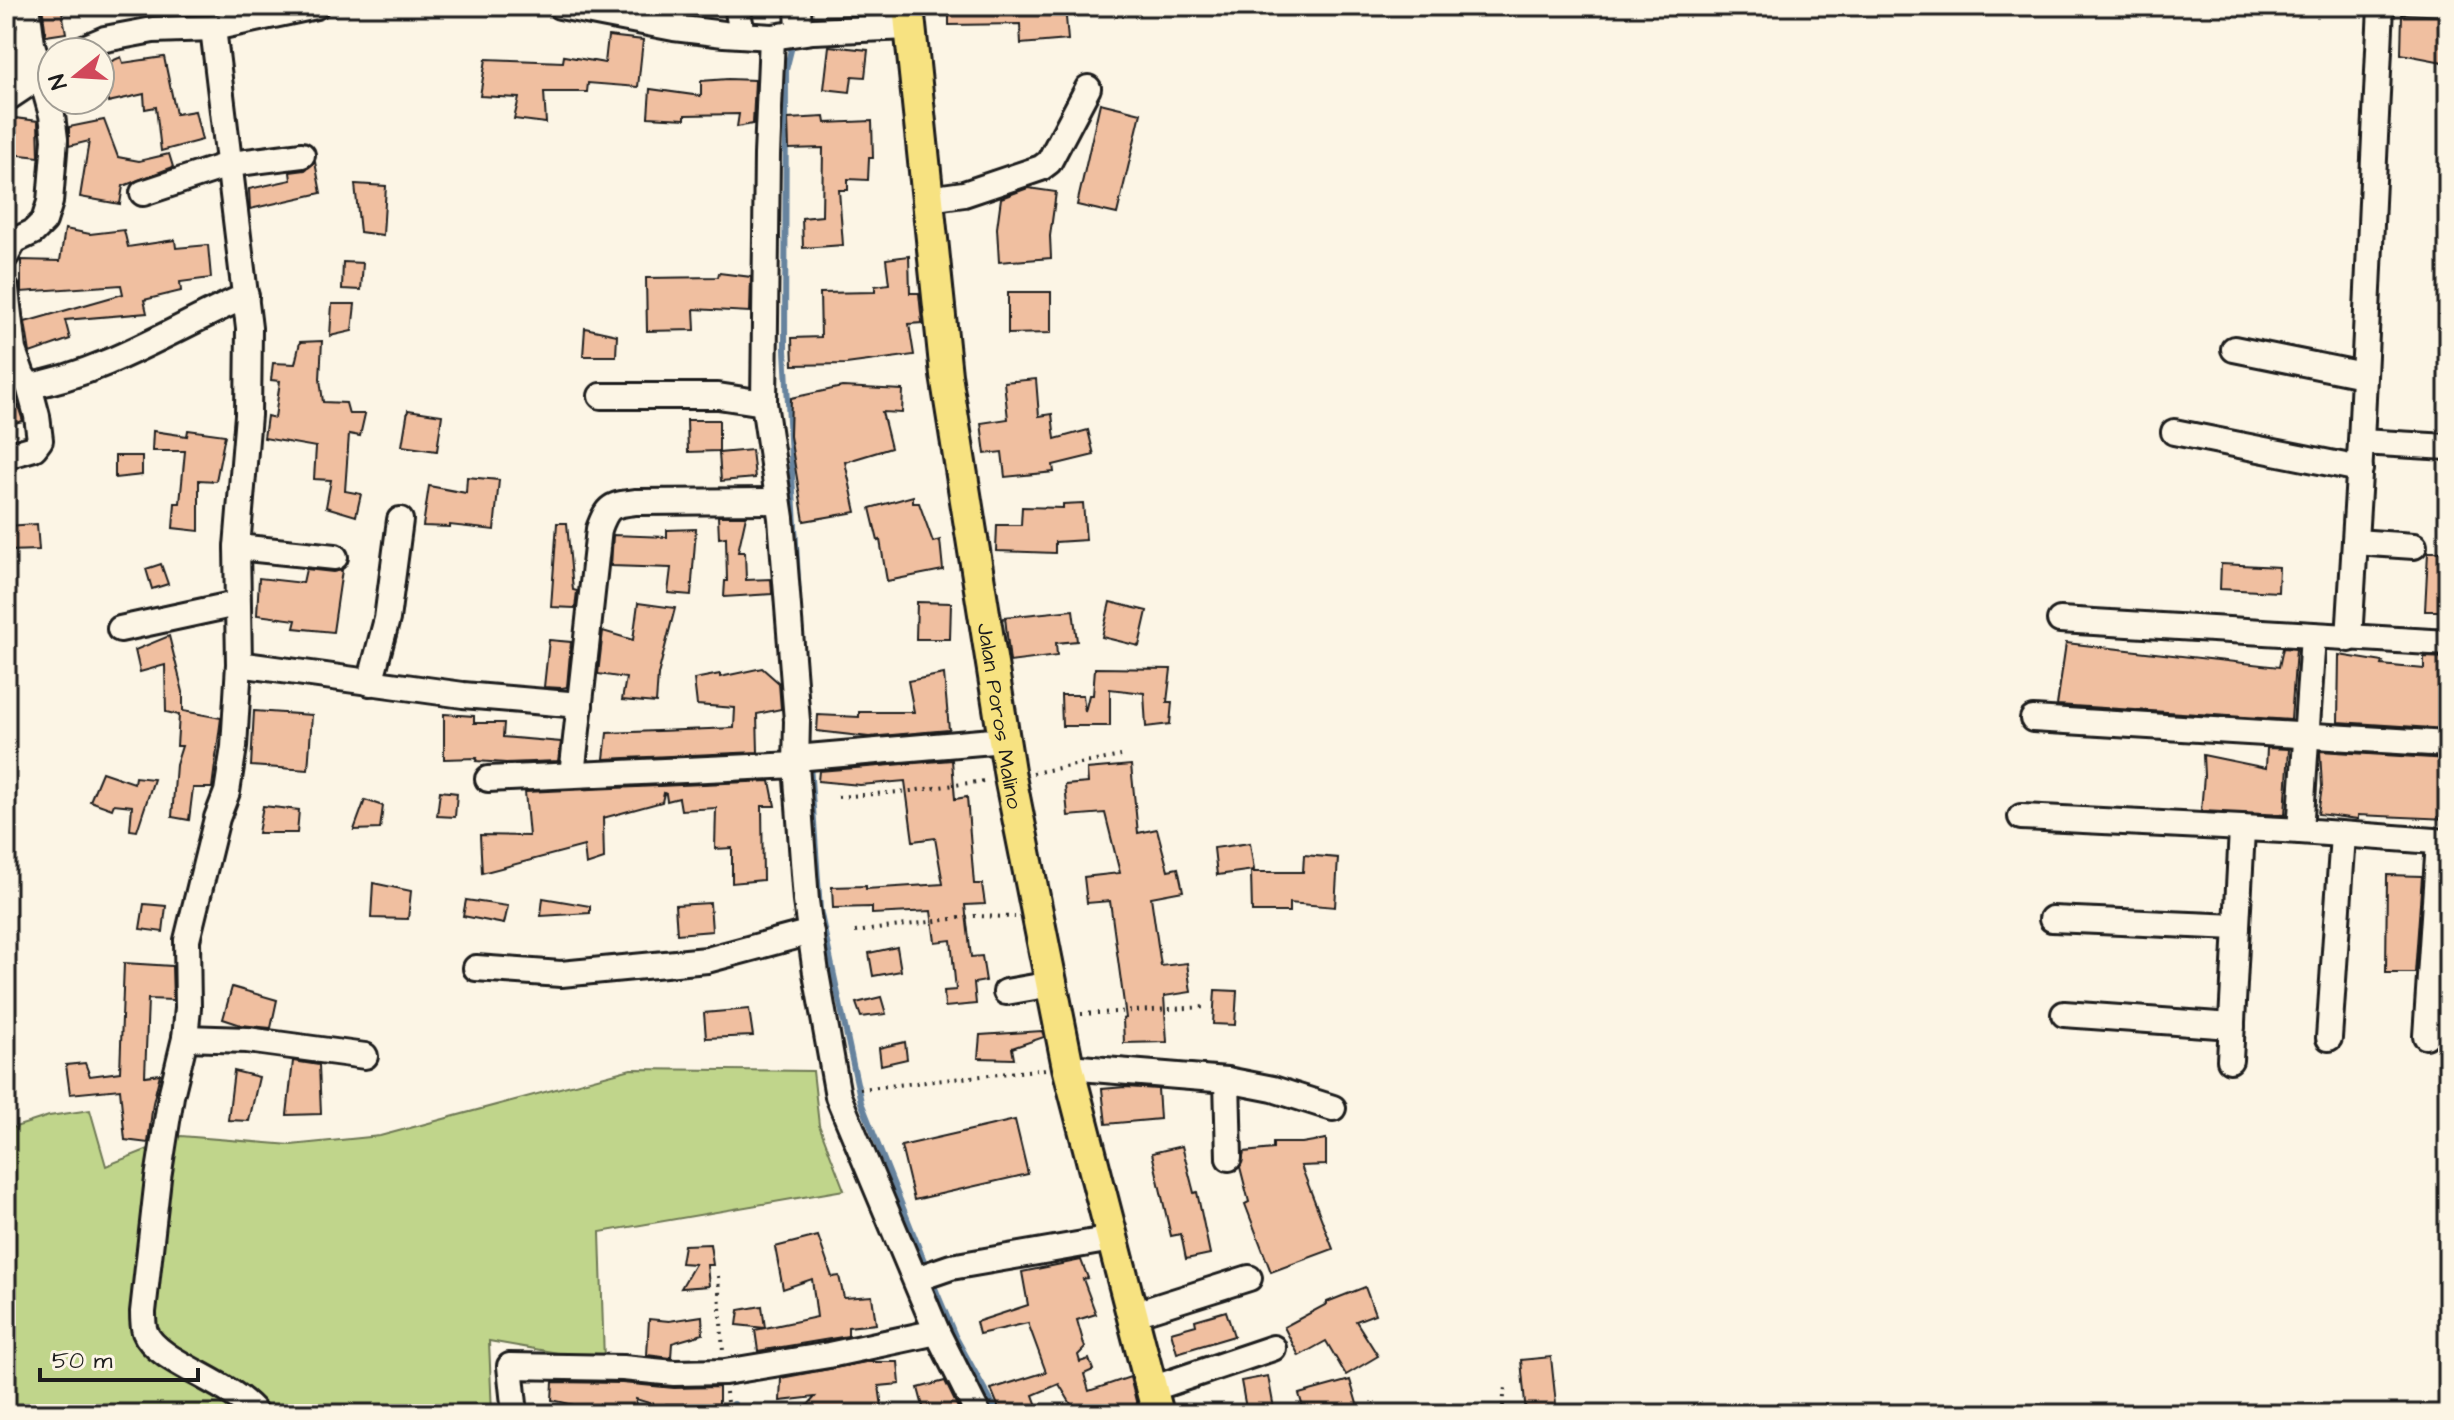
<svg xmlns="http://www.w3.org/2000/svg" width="2454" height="1420" viewBox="0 0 2454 1420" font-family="'Architects Daughter',sans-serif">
  <rect width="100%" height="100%" fill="#fcf5e5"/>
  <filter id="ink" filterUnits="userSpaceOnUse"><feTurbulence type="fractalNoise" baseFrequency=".0125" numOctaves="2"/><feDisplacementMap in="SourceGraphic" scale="16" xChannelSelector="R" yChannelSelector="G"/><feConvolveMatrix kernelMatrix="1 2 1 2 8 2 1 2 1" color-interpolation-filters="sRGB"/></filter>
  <g filter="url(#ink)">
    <path fill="#c0d58b" stroke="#6e7854" stroke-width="2" d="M631,1069L813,1071L819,1125L844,1190L600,1232L604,1361L489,1341L492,1414H6V1130L49,1116L90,1110L106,1166L181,1136L291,1145L380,1136Z"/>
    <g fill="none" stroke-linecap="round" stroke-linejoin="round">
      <g stroke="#66839e" stroke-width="6">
        <path d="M793,42L786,70L785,350L799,597"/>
        <path d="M810,764L820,910L861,1102L928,1271"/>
        <path d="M932,1281L955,1336L998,1414"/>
        <path d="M734,1404V1414"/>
      </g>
    </g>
    <g fill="#f0bfa0" stroke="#1c1c1c" stroke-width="2">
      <path d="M42,6H61L66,33L46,36Z"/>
      <path d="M949,6H1065L1068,40L1021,44L1020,24L949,25Z"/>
      <path d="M2402,14L2448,16V63L2401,54Z"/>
      <path d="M608,36L643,40L638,87L588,83L587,92H544L546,123L514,119L519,98L480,96L486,59L563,62L564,56L605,63Z"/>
      <path d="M829,46L868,50L865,77L852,76L850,92L824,89Z"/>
      <path d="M121,57L123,63L164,57L176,114L195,111L202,140L161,151L156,107L145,109L144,94L108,102L100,81V66Z"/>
      <path d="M728,79L755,80L753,124L737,127L739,114L685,115V119L648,117L650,89L701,96V81Z"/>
      <path d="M1100,103L1141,113L1117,214L1077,205Z"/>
      <path d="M824,117L825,123L872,121L873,158H869L868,180L848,179V190H839L843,245L803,248L802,218L822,216L823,148L789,149L788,119Z"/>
      <path d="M15,118L38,121L39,157L11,154Z"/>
      <path d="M104,120L118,157L139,161L169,154L173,167L123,186L120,204L80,197L89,141L69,146V127Z"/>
      <path d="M315,162L321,193L250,209L249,189L291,180L290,172L305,170Z"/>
      <path d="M355,184L386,186L383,235L360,232Z"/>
      <path d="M1028,188L1056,192L1050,236L1051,258L999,262L997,228L1001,198Z"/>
      <path d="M65,229L90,234L124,230L128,247L175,240L176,248L208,245L211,278L180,282L181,291L144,300L147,313L65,320L70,339L30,353L25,322L123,294L121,285L21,292V260L60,261Z"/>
      <path d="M909,256L910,293H919L922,323L909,324L914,355L846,364L793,365L792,338L821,337L820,293L875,292V286L889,284L886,259Z"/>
      <path d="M343,262L363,263L361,290L342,289Z"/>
      <path d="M719,273L751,277L750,312L694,309L695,330L647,331L646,278L718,277Z"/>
      <path d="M1008,292H1051V333L1008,334Z"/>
      <path d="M332,304H355L352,331L330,336Z"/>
      <path d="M585,328L617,335L616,356H583Z"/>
      <path d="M322,341L320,379L323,402L346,403L349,414H365L360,436L349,434L345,491L361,494L356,516L326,507L331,480L314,479L316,447L264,438L267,416L275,418L280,381L271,380L273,363L295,364L300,342Z"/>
      <path d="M1036,379L1039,416L1052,414L1055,439L1088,430L1094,455L1053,465L1054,472L1005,477L1002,452L985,454L981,423L1008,419L1004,382Z"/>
      <path d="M11,385L23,421L6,425V386Z"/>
      <path d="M842,387L903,390L902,413L882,412L891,448L845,462L856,512L804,521L790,436L791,398Z"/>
      <path d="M408,410L442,415L437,451L402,446Z"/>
      <path d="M687,420H719V451L688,452Z"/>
      <path d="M188,430L225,435L216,481L199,480V531L173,528L175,503H180L185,451H152L153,431L187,436Z"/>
      <path d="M752,450L755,478L721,481L719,453Z"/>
      <path d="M115,456H142V475L115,478Z"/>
      <path d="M467,477L499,480L494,530L450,525V527L423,526L429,486L466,493Z"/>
      <path d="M913,496V503H919L933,542L940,540L943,570L887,581L880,540L878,541L870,508Z"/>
      <path d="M1083,503L1086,540L1055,542V553L996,551L997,525H1021L1022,507L1063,508V504Z"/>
      <path d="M718,516H746L738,552H745L746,580L771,579L772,594L724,597L725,581H727L726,537L719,538Z"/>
      <path d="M557,523H567L573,590L577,591L575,608L551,607Z"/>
      <path d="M37,524L39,550L6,551V526Z"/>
      <path d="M696,529L691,595L668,593L671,568L611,566L613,535L667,537V530Z"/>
      <path d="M2428,552H2448V611H2425Z"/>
      <path d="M161,564L168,584L152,589L146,569Z"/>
      <path d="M2221,564L2279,567L2278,592L2220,589Z"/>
      <path d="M306,569L333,572L342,570L333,632L294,628L296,620L257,615L259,578L303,583Z"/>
      <path d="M917,602L951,603L950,639H916Z"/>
      <path d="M1110,602L1147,611L1139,646L1102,637Z"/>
      <path d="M638,603L675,608L658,675L656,703L622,700L626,678L598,674L603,631L633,640Z"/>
      <path d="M1073,610L1077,641L1056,643L1057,656L1010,662L1005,617Z"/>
      <path d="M169,636L183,692V711L221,718L212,788H193L189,820L172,817L176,765L182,746H177L179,715L166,712L165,665L140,672L135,650Z"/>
      <path d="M549,640L571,642L567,687L562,688L544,687Z"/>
      <path d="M2066,643L2279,667L2283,648L2296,649L2291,720L2057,705Z"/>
      <path d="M2339,655L2383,662L2382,665L2424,669V657L2448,658V729L2338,722Z"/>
      <path d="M762,668L779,683L781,709L757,714L758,752L604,759L607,733L734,728L735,708L697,705L694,679L720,674V677Z"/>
      <path d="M1095,668L1171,669L1167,702H1172L1170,724L1146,727L1144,693L1110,689V726H1062L1061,695H1083L1085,712L1089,695H1093Z"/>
      <path d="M944,674L949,730L869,737L817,731L818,715L859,717V712H914L908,681Z"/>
      <path d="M254,711L312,715L308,770L251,766Z"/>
      <path d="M444,714L474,716V723H504L503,737L561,742L558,761L506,763L476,761L477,758L444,759Z"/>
      <path d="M2267,748L2289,749L2285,815L2201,811L2204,776L2203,755L2266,768Z"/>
      <path d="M2320,751L2448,759V819L2358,815V819L2318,814L2322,787Z"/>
      <path d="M952,760L955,799L967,797L974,884H982L985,904L965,905L971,957L982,956L986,981L974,983L976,1004L945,1007L944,991L956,990L951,940L935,942L931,911L872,914V907L833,908L832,887L866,886V889L943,884L935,838L913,841L905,781L860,785L818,781L819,771Z"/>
      <path d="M1131,765L1138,833L1157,829L1168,870L1178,868L1183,891L1151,897L1161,966L1187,963L1191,992L1164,996L1167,1042L1124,1043L1123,1019L1126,1018L1110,901L1087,903L1084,877L1120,873L1105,813L1068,816L1065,785L1088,783L1087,769Z"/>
      <path d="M102,772L134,783L135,777L154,779L137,831L130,830L132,806L114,804L112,809L90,801Z"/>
      <path d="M770,781L775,806H762L763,880L732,883V848L715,849L716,808L681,810L679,798L667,801L666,794L664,793L662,802L603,818L604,859L586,865L584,846L482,873L480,835L529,836L525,792Z"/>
      <path d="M440,791L457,793L455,817L437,816Z"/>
      <path d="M365,800L383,806L380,829L354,830Z"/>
      <path d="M263,806L299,810L297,833H258Z"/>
      <path d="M1250,843L1254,870L1217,875L1214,848Z"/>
      <path d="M1304,855L1338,858L1335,907L1289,903V912H1252L1251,872H1303Z"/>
      <path d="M2387,875L2422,876L2415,973H2386Z"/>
      <path d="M373,883L411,891L408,919L371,918Z"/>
      <path d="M543,898L590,906V913L541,916Z"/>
      <path d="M466,900L508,906L504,924L463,916Z"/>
      <path d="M710,903L712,931L677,934L675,905Z"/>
      <path d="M144,904L166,906L163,932L140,929Z"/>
      <path d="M897,947L901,971L873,976L869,953Z"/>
      <path d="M124,963L172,966L173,1000L148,999L145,1076L160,1074L153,1103L148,1143L125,1140L120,1089L70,1094L66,1065L85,1063L90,1076L120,1072Z"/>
      <path d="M232,987L277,1000L271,1028L241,1025L223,1019Z"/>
      <path d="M1215,990L1237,991L1235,1025L1213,1024Z"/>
      <path d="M881,997L886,1014L861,1017L856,1003Z"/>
      <path d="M749,1009L753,1036L706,1038L704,1013Z"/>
      <path d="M1042,1031L1044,1037L1012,1048L1014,1059L978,1058L980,1035Z"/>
      <path d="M905,1042L907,1059L881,1065L879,1048Z"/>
      <path d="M293,1061L319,1065L321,1114L287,1115Z"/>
      <path d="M234,1071L259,1077L249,1121L228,1120Z"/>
      <path d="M1125,1087L1158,1089L1160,1119L1106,1124L1102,1089Z"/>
      <path d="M1015,1120L1028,1174L914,1200L901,1146Z"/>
      <path d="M1326,1139V1165L1301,1166L1333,1249L1271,1272L1245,1204L1249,1202L1240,1167L1244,1152L1273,1149V1143H1302Z"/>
      <path d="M1182,1146L1194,1193L1197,1192L1210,1254L1186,1259L1181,1234L1171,1236L1152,1153Z"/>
      <path d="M818,1236L832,1277L839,1276L844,1298L872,1296L876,1324L848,1327V1336L758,1351L755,1330L765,1328L737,1325L739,1310L762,1306L765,1328L817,1317L812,1279L783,1289L775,1247Z"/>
      <path d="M710,1244L713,1265H707L709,1286L681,1288L695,1264L681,1263L684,1245Z"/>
      <path d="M1081,1260L1088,1278L1083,1279L1096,1314L1077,1320L1085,1348L1078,1355L1080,1362L1089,1359L1093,1370L1084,1374L1089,1391L1130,1377L1139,1413L1077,1414L1059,1384L1033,1395L1040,1414H1014L1012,1409L1001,1413L991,1389L1046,1372L1028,1323L979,1334L976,1322L1028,1305L1022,1272Z"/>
      <path d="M1365,1287L1375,1314L1356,1321L1378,1356L1346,1375L1326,1341L1299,1356L1284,1327L1327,1304V1302Z"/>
      <path d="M1226,1311L1234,1336L1177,1353L1171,1332L1196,1325L1195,1320Z"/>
      <path d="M702,1316L703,1334L672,1343L671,1358L647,1355L649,1319L669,1321Z"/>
      <path d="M1551,1357L1557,1414H1526L1521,1360Z"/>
      <path d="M866,1362H898L900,1384L879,1386L883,1414H800L815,1397L780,1401L781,1378Z"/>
      <path d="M1268,1376L1275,1414H1247L1241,1381Z"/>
      <path d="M1350,1380L1360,1414H1305L1299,1394Z"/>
      <path d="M945,1381L961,1414H925L918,1388Z"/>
      <path d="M553,1382L622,1383L674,1388L719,1387V1404H666L665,1408L636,1399L635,1411L615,1409V1407L574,1405L552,1400Z"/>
    </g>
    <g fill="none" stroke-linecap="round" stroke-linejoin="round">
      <defs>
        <g id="minor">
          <path d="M560,6L674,28L724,34L772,37L813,31L910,27"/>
          <path d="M737,6L742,34"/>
          <path d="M798,6L799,32"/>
          <path d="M213,28L249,328L248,415L237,547L239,664L234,747L227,792L217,818L187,940L188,1008L185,1038L171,1096L158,1178L143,1312C143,1318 143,1326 145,1332C156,1362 232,1382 256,1414"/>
          <path d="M6,32L30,83"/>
          <path d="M772,37L767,155L764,403L781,518L797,721L796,765L806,901L816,973L838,1096L937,1332L978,1414"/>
          <path d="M74,52L105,39L153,30L213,28L316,6"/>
          <path d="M6,99L30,83L39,70L50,63"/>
          <path d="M143,193L231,164L302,155"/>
          <path d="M928,199L964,194L1041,168L1049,162L1088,88"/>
          <path d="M6,256L14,241L33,232L44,221L50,202L55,139L52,115L32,44L27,6"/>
          <path d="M6,289L13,350L22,375L29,386L37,416L40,440L34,448L6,456"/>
          <path d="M2234,349L2363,375"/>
          <path d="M29,386C106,373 175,327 246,296"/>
          <path d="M601,396H718L764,403"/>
          <path d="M2174,432L2360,469"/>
          <path d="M2361,442L2381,6"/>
          <path d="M2355,542L2414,546"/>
          <path d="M237,547L335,557"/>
          <path d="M2060,620L2448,643"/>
          <path d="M120,629L236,604"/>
          <path d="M2313,636L2300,831L2448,842"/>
          <path d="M2349,639L2361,442L2448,447"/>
          <path d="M239,664L463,695L580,705"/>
          <path d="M370,683L387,619L400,520"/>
          <path d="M2033,719L2448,744"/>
          <path d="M796,758L1004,740"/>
          <path d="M572,775L599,529C608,505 611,505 636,502L778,501"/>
          <path d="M488,779L796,765"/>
          <path d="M2021,817L2300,831"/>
          <path d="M2052,919L2237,927"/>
          <path d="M476,968L561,974L707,960L811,932"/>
          <path d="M1006,992L1052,984"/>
          <path d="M2064,1014L2232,1026"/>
          <path d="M2426,1036L2439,842"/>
          <path d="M185,1038L247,1040L365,1056"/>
          <path d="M2329,1038L2343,835"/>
          <path d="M2230,1060L2242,830"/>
          <path d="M1068,1067L1227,1080L1273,1089L1333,1108"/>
          <path d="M1227,1080L1229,1158"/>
          <path d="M916,1279L951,1267L1112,1239"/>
          <path d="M1132,1315L1249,1278"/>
          <path d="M1151,1389L1273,1348"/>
          <path d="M515,1414L510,1366L623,1368L674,1373L725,1372L829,1355L937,1332"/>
        </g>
        <g id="major">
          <path id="s1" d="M908,6L946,375L1010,777L1068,1067L1158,1414"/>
        </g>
      </defs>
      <use href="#minor" stroke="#1c1c1c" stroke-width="30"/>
      <use href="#major" stroke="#1c1c1c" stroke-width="36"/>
      <g stroke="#1c1c1c" stroke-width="4" stroke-dasharray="2 6" stroke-linecap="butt">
        <path d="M1033,773L1121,756"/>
        <path d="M838,797L911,791L984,781"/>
        <path d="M855,932L974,916L1015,917"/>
        <path d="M1081,1014L1206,1007"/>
        <path d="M860,1089L1046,1069"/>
        <path d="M718,1276L723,1352"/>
        <path d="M726,1392L728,1414"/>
        <path d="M1502,1414L1505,1387"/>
      </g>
      <use href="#minor" stroke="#fcf5e5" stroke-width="24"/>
      <use href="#major" stroke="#f7e281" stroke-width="30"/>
    </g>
  </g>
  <g text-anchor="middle" stroke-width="6" stroke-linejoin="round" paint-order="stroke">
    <g font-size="22" fill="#1c1c1c" stroke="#fcf5e5">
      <text dy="8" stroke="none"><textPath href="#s1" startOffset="716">Jalan Poros Malino</textPath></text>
    </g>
  </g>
  <rect width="2454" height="1420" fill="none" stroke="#fcf5e5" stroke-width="32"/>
  <rect x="16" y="16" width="2422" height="1388" fill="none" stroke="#1c1c1c" stroke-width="3" filter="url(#ink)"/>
  <g transform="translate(76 76) rotate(252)"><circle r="38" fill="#fcf5e5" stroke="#a29e95" stroke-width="2"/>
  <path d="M0-6L14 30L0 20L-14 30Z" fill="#d1495b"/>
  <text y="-12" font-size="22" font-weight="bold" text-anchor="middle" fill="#1c1c1c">N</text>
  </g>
  <path d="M40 1368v12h158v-12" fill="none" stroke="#1c1c1c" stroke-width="4"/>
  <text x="52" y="1368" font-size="24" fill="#1c1c1c" stroke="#fcf5e5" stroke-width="6" paint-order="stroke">50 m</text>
</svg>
